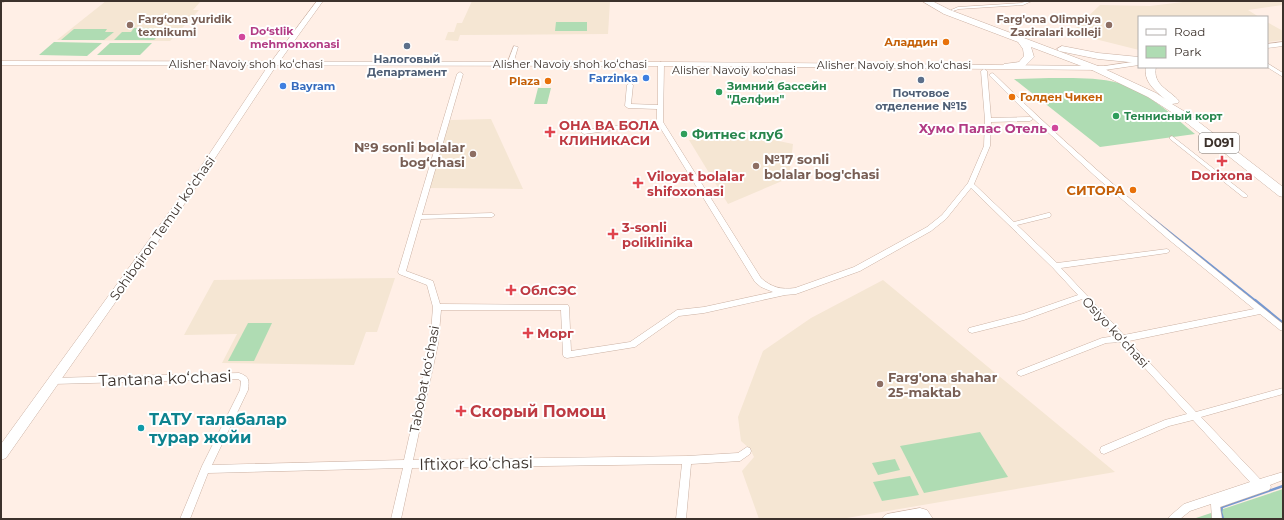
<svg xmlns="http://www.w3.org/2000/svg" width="1284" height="520" viewBox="0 0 1284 520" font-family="Montserrat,sans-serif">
  <rect width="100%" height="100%" fill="#ffefe6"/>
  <g fill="#f5e6d3">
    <path d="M106,1H201L193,10H199L170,41L57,40Z"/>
    <path d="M472,1H610L608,34L460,35L458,41L445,40L448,32H454L457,23H462Z"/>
    <path d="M1191,1H1283V5L1248,10L1259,17H1139V50L1071,33L1100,5L1150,6Z"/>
    <path d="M1267,22L1283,31V40L1267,42Z"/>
    <path d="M491,119L523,189L427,188L450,120Z"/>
    <path d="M755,136L793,144L789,178L728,204L689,140Z"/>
    <path d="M395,278L377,332H366L354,365L222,363L237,334L184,335L214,280Z"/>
    <path d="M883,280L1115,472L841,519H759L742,471L754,457L750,449L741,441L738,417L763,351L811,318Z"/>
  </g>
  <g fill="#afdcb3">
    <path d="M556,22H587V31H555Z"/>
    <path d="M134,28H166L154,40H114L122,32H131Z"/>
    <path d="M74,29H107L105,32H114L104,40H61Z"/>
    <path d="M54,42L102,43L87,56L39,55Z"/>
    <path d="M110,43H152L140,55H97Z"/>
    <path d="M1049,78C1072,78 1096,77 1119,83C1147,91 1173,116 1195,134L1100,147L1014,79Z"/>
    <path d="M538,88H551L547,104H534Z"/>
    <path d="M248,323H272L254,361H228Z"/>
    <path d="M980,432L1008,477L924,493L900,446Z"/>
    <path d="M895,459L900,470L878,475L872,463Z"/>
    <path d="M910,476L919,495L882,501L873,482Z"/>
    <path d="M1283,489V519H1193Z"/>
  </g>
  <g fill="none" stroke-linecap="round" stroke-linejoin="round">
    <path stroke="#7799d1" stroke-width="2" d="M1147,214L1256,301"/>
    <g stroke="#7799d1" stroke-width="2.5">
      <path d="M1255,300L1283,323"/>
      <path d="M1223,519L1221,512L1222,507L1283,486"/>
    </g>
    <defs>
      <g id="street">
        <path d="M1,1H6L1,3Z"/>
        <path d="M1026,1H1032L1023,5L959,9L953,11L951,10L958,7L1022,3Z"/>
        <path d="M514,46L518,47L513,64L508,65L507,64Z"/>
        <path d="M661,62L664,64L663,122L761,278C771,287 781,290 795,288L854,267L927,227L942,215L968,183L984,146L985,120L981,71L984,69L987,71L991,118L1030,117L1033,119L1030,121L991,122L990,146L974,184L1014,222L1048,213H1050L1051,215L1050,217L1017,225L1057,263L1167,249L1170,251L1167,253L1061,268L1124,335L1254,309L1168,239L1095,176L1024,110L989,75L992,73L994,74C1085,164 1183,245 1283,324V331L1280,330L1260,314L1129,341L1196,412L1283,388V394L1201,417L1260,479L1283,472V480L1270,485L1271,487L1269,490L1220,507L1222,519H1212L1211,504L1190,511L1180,519H1168L1170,516L1184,504L1250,482L1193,420L1169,426L1104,454L1101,453L1100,450L1101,447L1165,420L1187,414L1121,342L1106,343L1024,375L1021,376L1018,375L1017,373L1018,371L1102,338L1116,336L1082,299L1024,320L972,333L969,332L968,330L969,328L1023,314L1078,295L1053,268L971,188L946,219L931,231L860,271L796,294L785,295L704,313L679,316L635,347L567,358L564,357L563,355L561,310H441L438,344L413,460L687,456L738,453L747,447L750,448L751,451L750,454L740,461L691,464L686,519H676L682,464L412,468L401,519H391L403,468L208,473L190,519H180L202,466L240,390L241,381L238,379L53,384L50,383L49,381L50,379L53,378L239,373C250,377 249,380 248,390L212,465L404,460L430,344L433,307L427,285L399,274L398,272L457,74L460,72L463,74L422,215L492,213L495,215L492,217L421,219L406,271L433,281L440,304L568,305L569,307L571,351L630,342L677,310L704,307L773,292L761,287L755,282L658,124L584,134L581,132L584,130L657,121V109L628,108L625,106L627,85L630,83L633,85L631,104L658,105V64Z"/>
        <path d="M1267,63L1283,73V77L1267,67Z"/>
        <path d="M1172,136L1247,195L1248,196L1247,197H1243L1170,139V137Z"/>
        <path d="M920,508L927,510L933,519H922V518L912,519H882L884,516L887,514Z"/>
      </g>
      <g id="secondary">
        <path d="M317,1H323L274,69L192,193L6,458L1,460V444L186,189L268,66Z"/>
        <path d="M1283,42V46L1267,48V44Z"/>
        <path d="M1139,61V65L1105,70L1101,68L1105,66Z"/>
      </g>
      <path id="primary" d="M1,61L671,62L1105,66L1109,68L1105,70L671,66L1,65Z"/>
      <g id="highway">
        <path d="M922,1H932L950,10L1098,66L1156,93L1165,99C1155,91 1143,81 1146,67H1156C1152,85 1170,90 1179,101L1178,103L1172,104L1187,113L1283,187V197L1279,196L1179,117L1148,97L1092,70L1031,47L1034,57L1025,66L1004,68L1002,66L1004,64L1019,62L1024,56L1023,49L1018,42L944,14Z"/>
        <path d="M1062,46L1098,53L1139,57V63L1098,59L1059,51L1057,49Z"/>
      </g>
    </defs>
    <use href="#street" stroke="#cbb1a3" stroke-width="1"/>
    <use href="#secondary" stroke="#cbb1a3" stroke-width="1"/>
    <use href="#primary" stroke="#cbb1a3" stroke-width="1"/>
    <use href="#highway" stroke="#cbb1a3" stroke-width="1"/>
    <use href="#street" fill="#fff" fill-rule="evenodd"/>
    <use href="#secondary" fill="#fff" fill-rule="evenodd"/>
    <use href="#primary" fill="#fff" fill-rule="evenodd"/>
    <use href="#highway" fill="#fff" fill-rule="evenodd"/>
  </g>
  <g fill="#8d6e63" stroke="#fff" stroke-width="1.5">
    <circle cx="130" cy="25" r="4"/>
    <circle cx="1109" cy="25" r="4"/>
    <circle cx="473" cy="154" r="4"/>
    <circle cx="756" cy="166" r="4"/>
    <circle cx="880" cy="384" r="4"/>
  </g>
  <g fill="#d1479c" stroke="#fff" stroke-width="1.5">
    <circle cx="242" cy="37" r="4"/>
    <circle cx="1055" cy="128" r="4"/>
  </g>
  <g fill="#e8710a" stroke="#fff" stroke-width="1.5">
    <circle cx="946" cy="42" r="4"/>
    <circle cx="548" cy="81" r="4"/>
    <circle cx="1012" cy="97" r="4"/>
    <circle cx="1133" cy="190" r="4"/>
  </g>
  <g fill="#5c6f8a" stroke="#fff" stroke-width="1.5">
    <circle cx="407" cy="46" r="4"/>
    <circle cx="921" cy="80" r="4"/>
  </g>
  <g fill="#3f7fe0" stroke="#fff" stroke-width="1.5">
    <circle cx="646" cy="78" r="4"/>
    <circle cx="283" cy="86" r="4"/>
  </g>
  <g fill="#2e9e5b" stroke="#fff" stroke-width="1.5">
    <circle cx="719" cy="92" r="4"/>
    <circle cx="1116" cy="116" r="4"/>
    <circle cx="684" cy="134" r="4"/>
  </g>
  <g fill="#e0444e" stroke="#fff" stroke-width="1.5">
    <path d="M548 126h4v4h4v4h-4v4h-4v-4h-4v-4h4z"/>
    <path d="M1220 155h4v4h4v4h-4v4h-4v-4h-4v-4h4z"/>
    <path d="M636 177h4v4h4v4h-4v4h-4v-4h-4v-4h4z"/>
    <path d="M611 228h4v4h4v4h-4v4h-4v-4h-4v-4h4z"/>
    <path d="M509 284h4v4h4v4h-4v4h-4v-4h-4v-4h4z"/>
    <path d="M526 327h4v4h4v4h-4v4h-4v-4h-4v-4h4z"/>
    <path d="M459 405h4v4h4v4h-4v4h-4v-4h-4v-4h4z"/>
  </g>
  <circle fill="#0f9aa8" stroke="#fff" stroke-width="1.5" cx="141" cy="428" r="4"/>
  <g text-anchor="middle" stroke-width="4" stroke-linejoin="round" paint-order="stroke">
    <g font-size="11" font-weight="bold" fill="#785e54" stroke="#fff" text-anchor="start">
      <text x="138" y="23">Farg‘ona yuridik<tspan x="138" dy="13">texnikumi</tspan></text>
      <text x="1101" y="23" text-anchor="end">Farg'ona Olimpiya<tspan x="1101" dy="13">Zaxiralari kolleji</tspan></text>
    </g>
    <g font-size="11" font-weight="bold" fill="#b23c85" stroke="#fff" text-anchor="start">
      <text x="250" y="35">Do‘stlik<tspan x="250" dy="13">mehmonxonasi</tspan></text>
    </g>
    <g font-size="11" font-weight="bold" fill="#c56008" stroke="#fff" text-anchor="end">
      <text x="938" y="46">Аладдин</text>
      <text x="540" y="85">Plaza</text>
      <text x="1020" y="101" text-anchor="start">Голден Чикен</text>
    </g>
    <g font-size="11" font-weight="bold" fill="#4e5e75" stroke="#fff">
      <text x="407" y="63">Налоговый<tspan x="407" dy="13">Департамент</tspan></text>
      <text x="921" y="97">Почтовое<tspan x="921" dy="13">отделение №15</tspan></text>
    </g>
    <g font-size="11" fill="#3c322c" stroke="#fff">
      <text x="246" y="68">Alisher Navoiy shoh koʻchasi</text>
      <text x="570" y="68">Alisher Navoiy shoh koʻchasi</text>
      <text x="894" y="69">Alisher Navoiy shoh koʻchasi</text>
      <text x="734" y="74">Alisher Navoiy ko'chasi</text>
    </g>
    <g font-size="11" font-weight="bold" fill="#366cbe" stroke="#fff" text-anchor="end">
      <text x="638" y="82">Farzinka</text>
      <text x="291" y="90" text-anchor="start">Bayram</text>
    </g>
    <g font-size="11" font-weight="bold" fill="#27864d" stroke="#fff" text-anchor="start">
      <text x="727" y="90">Зимний бассейн<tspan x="727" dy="13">"Делфин"</tspan></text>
      <text x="1124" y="120">Теннисный корт</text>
    </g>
    <rect fill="#fff" stroke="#76706b" stroke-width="1" x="1199" y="133" width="40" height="20" rx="3"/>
    <g font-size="12" font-weight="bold" fill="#3c322c">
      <text x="1219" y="147">D091</text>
    </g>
    <g font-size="13" font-weight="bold" fill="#be3a42" stroke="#fff" text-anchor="start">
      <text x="559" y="130">ОНА ВА БОЛА<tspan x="559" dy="15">КЛИНИКАСИ</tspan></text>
      <text x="1222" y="180" text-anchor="middle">Dorixona</text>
      <text x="647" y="181">Viloyat bolalar<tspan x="647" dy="15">shifoxonasi</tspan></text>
      <text x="622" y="232">3-sonli<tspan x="622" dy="15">poliklinika</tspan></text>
      <text x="520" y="295">ОблСЭС</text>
      <text x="537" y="338">Морг</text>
    </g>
    <g font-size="13" font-weight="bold" fill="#b23c85" stroke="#fff" text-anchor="end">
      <text x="1047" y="133">Хумо Палас Отель</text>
    </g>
    <g font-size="13" font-weight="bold" fill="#27864d" stroke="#fff" text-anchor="start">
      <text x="692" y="139">Фитнес клуб</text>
    </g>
    <g font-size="13" font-weight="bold" fill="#785e54" stroke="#fff" text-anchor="start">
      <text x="465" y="152" text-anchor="end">№9 sonli bolalar<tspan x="465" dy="15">bog‘chasi</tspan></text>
      <text x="764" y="164">№17 sonli<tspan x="764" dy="15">bolalar bog'chasi</tspan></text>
      <text x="888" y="382">Farg'ona shahar<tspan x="888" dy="15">25-maktab</tspan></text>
    </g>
    <g font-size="13" font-weight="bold" fill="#c56008" stroke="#fff" text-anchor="end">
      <text x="1125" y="195">СИТОРА</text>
    </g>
    <g font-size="13" fill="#3c322c" stroke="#fff">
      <text transform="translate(162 228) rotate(-55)" y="5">Sohibqiron Temur koʻchasi</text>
      <text transform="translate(1116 332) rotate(47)" y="5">Osiyo koʻchasi</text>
      <text transform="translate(424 379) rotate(-79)" y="5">Tabobat koʻchasi</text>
    </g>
    <g font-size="16" fill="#3c322c" stroke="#fff">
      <text transform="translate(165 378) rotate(-2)" y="6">Tantana koʻchasi</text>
      <text transform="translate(476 463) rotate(-1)" y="6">Iftixor koʻchasi</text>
    </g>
    <g font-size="16" font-weight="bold" fill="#be3a42" stroke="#fff" text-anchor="start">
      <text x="470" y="417">Скорый Помощ</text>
    </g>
    <g font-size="16" font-weight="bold" fill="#0d838f" stroke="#fff" text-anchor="start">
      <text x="149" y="425">ТАТУ талабалар<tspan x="149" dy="18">турар жойи</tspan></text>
    </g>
  </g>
  <rect width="1284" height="520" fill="none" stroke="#3c322c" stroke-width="4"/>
  <rect x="1138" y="16" width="130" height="52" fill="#ffffff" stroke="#b1adab"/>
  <rect x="1146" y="29" width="20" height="6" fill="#ffffff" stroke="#b1adab"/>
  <text x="1174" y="36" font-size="12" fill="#3c322c">Road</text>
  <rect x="1146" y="46" width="20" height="12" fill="#afdcb3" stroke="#b1adab"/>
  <text x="1174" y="56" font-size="12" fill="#3c322c">Park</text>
</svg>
